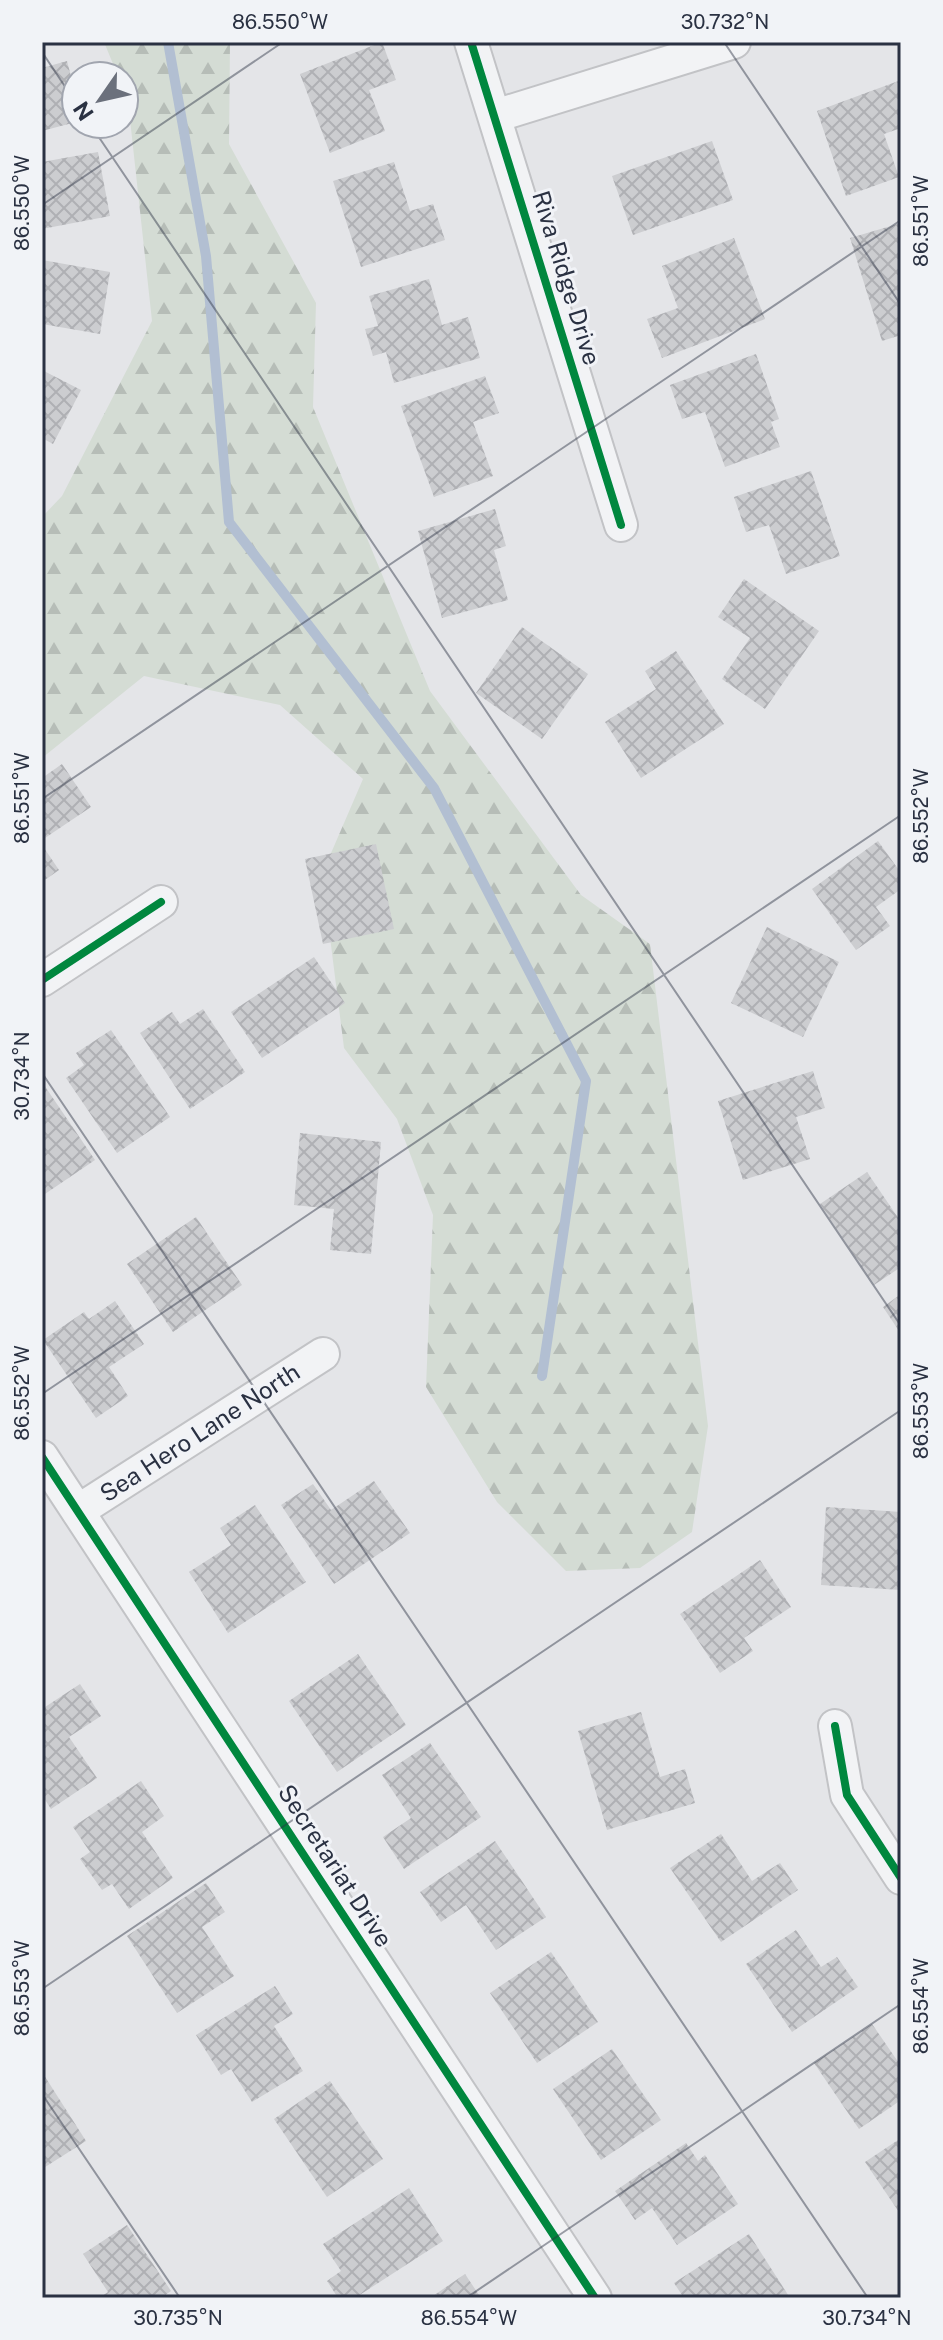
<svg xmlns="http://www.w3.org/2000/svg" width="943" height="2340" viewBox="0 0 943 2340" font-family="'Public Sans',sans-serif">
  <defs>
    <pattern id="forest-firs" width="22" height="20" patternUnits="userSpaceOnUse" patternTransform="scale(2)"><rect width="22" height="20" fill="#d4dcd4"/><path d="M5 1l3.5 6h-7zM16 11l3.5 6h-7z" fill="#b6bdb7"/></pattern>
    <pattern id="building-cross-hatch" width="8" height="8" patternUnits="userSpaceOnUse" patternTransform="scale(2)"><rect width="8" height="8" fill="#cccdd0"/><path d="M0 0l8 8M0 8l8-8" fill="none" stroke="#afb0b4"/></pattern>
  </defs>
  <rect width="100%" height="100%" fill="#e4e5e8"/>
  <path fill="url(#forest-firs)" d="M104,42H230L229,144L316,303L313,407L430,691L581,895L650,944L708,1426L692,1532L640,1568L566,1571L497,1502L426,1387L433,1215L397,1119L344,1048L322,874L363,779L280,705L144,676L42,758V517L62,496L152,321L128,101L124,90V76H118Z"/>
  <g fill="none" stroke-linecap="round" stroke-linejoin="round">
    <path stroke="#b2bfd2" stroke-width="10" d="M168,42L206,256L229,522L434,788L586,1081L542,1376"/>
  </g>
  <g fill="url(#building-cross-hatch)">
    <path d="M382,42L396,80L369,90L385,131L330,153L300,74Z"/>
    <path d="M67,61L76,95V122L42,131V68Z"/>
    <path d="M901,80V128L884,134L899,177L846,196L817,111Z"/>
    <path d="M712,141L733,200L633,235L612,176Z"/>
    <path d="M98,152L110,216L42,229V162Z"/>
    <path d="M394,162L410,211L433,204L445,240L361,267L333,181Z"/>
    <path d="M901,223V335L882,341L850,238Z"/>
    <path d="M734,238L765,319L662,358L647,319L678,308L662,266Z"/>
    <path d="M42,260L110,272L100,334L42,324Z"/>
    <path d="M429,279L442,325L468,317L480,358L394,383L386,352L373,356L365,329L378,326L369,296Z"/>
    <path d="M756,354L779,419L771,422L780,447L725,467L705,412L682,419L670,385Z"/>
    <path d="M42,370L81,390L53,444L42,438Z"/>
    <path d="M485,376L499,413L473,422L493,476L434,497L401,406Z"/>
    <path d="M811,471L840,556L786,574L769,525L746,532L734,497Z"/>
    <path d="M495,509L506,546L494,550L508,600L442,618L418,531Z"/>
    <path d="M744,579L819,631L765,709L722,679L750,638L718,617Z"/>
    <path d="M522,627L588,674L542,739L476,693Z"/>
    <path d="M676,651L724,724L641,778L605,722L656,689L645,671Z"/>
    <path d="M62,764L91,807L42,840V778Z"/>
    <path d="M878,841L901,873V889L876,907L890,926L856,950L812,889Z"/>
    <path d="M376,844L394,929L323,944L305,859Z"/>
    <path d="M42,845L59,870L42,882Z"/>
    <path d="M767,927L839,962L803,1037L731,1003Z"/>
    <path d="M314,957L345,1003L262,1058L231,1012Z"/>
    <path d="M203,1009L245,1072L190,1109L140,1033L172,1012L180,1024Z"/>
    <path d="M111,1030L170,1117L117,1153L66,1078L84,1065L76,1053Z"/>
    <path d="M813,1071L825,1108L796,1117L810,1159L743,1180L718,1101Z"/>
    <path d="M42,1082L95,1160L42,1196Z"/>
    <path d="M300,1133L381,1142L371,1254L330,1250L334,1209L294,1205Z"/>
    <path d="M867,1172L901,1222V1267L874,1285L820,1204Z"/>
    <path d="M196,1217L242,1285L173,1332L127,1264Z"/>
    <path d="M901,1294V1334L883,1307Z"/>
    <path d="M115,1301L144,1344L109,1367L128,1396L96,1418L43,1340L84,1312L89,1319Z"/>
    <path d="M374,1481L410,1533L334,1584L281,1505L313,1484L331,1510Z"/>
    <path d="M255,1505L306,1582L228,1633L189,1572L231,1545L220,1528Z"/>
    <path d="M826,1507L901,1512V1590L821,1585Z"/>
    <path d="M760,1560L791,1607L744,1638L753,1651L720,1673L680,1614Z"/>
    <path d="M358,1654L406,1725L337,1772L289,1701Z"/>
    <path d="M80,1684L101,1716L69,1737L97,1778L51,1809L42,1795V1709Z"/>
    <path d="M641,1712L660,1777L685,1769L695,1803L607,1830L578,1731Z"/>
    <path d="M430,1743L481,1817L404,1869L383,1837L411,1818L382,1775Z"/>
    <path d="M141,1781L164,1816L142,1832L173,1878L129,1909L112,1884L102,1890L80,1859L90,1852L73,1827Z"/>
    <path d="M721,1834L752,1881L780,1863L798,1890L721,1942L670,1868Z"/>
    <path d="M495,1841L546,1917L496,1950L466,1905L441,1922L420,1892Z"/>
    <path d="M206,1883L225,1912L202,1927L234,1976L177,2013L127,1936Z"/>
    <path d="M796,1930L821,1967L837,1957L858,1987L792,2032L746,1964Z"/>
    <path d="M551,1952L598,2022L537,2063L490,1993Z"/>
    <path d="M275,1986L293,2014L274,2026L303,2071L252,2102L231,2069L221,2075L196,2035Z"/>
    <path d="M872,2024L901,2066V2100L859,2129L814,2063Z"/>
    <path d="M612,2049L661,2120L601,2160L553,2089Z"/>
    <path d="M42,2072L86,2141L42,2169Z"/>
    <path d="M330,2081L383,2159L327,2197L274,2119Z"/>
    <path d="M901,2138V2215L865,2162Z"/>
    <path d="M686,2143L698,2161L705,2155L738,2204L677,2245L652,2208L635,2220L615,2191Z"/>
    <path d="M409,2188L443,2241L355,2298H338L327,2281L341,2271L323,2244Z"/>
    <path d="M127,2225L171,2291L161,2298H99L108,2292L83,2254Z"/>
    <path d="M749,2234L790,2298H684L674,2283Z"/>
    <path d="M465,2274L481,2298H430Z"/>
  </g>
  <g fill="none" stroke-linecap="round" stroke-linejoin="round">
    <defs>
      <g id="minor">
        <path d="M471,42L621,525"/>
        <path d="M495,116L734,42"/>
        <path d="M42,980L161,902"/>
        <path d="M42,1457L595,2298"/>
        <path d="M78,1511L323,1354"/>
        <path d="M835,1726L847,1795L901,1878"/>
      </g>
    </defs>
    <use href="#minor" stroke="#c2c3c6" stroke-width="36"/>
    <use href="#minor" stroke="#f2f3f5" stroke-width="32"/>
    <defs>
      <g id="cycleway">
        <path d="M471,42L621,525"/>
        <path d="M42,980L161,902"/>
        <path d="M42,1457L595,2298"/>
        <path d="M835,1726L847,1795L901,1878"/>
      </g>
    </defs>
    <use href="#cycleway" stroke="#f1f3f7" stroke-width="13"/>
    <use href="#cycleway" stroke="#00873e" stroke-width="8"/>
  </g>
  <path fill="none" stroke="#2a3142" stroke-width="2" stroke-opacity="0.45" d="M724,42L901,305M42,52L76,103M90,124L901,1326M42,205L283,42M42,799L901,220M42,1073L868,2298M42,1394L901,815M42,1989L901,1410M42,2094L180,2298M466,2298L901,2004"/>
  <g text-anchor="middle" stroke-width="6" stroke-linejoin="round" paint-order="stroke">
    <g font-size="24" fill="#2a3142" stroke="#f1f3f7">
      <text transform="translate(566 278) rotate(73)" y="8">Riva Ridge Drive</text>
      <text transform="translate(200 1433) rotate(-33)" y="8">Sea Hero Lane North</text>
      <text transform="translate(335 1866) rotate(57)" y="8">Secretariat Drive</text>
    </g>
  </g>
  <rect width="943" height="2340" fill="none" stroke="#f1f3f7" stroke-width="88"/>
  <g transform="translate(100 100) rotate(236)"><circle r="38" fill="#f1f3f7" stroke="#a1a5af" stroke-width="2"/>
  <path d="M0-6L14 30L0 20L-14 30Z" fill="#6b707c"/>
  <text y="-12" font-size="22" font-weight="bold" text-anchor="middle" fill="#2a3142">N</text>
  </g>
  <rect x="44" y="44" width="855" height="2252" fill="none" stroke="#2a3142" stroke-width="3"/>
  <g font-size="20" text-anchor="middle" fill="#2a3142">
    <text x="280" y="29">86.550°W</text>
    <text x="725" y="29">30.732°N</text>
    <text transform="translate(22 203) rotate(-90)" y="7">86.550°W</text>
    <text transform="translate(921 221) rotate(-90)" y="7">86.551°W</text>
    <text transform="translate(22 798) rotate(-90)" y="7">86.551°W</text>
    <text transform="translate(921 816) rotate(-90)" y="7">86.552°W</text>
    <text transform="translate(22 1076) rotate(-90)" y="7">30.734°N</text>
    <text transform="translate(22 1393) rotate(-90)" y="7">86.552°W</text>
    <text transform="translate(921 1411) rotate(-90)" y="7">86.553°W</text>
    <text transform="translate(22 1988) rotate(-90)" y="7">86.553°W</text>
    <text transform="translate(921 2006) rotate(-90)" y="7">86.554°W</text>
    <text x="178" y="2325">30.735°N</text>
    <text x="469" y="2325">86.554°W</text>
    <text x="867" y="2325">30.734°N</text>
  </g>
</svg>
